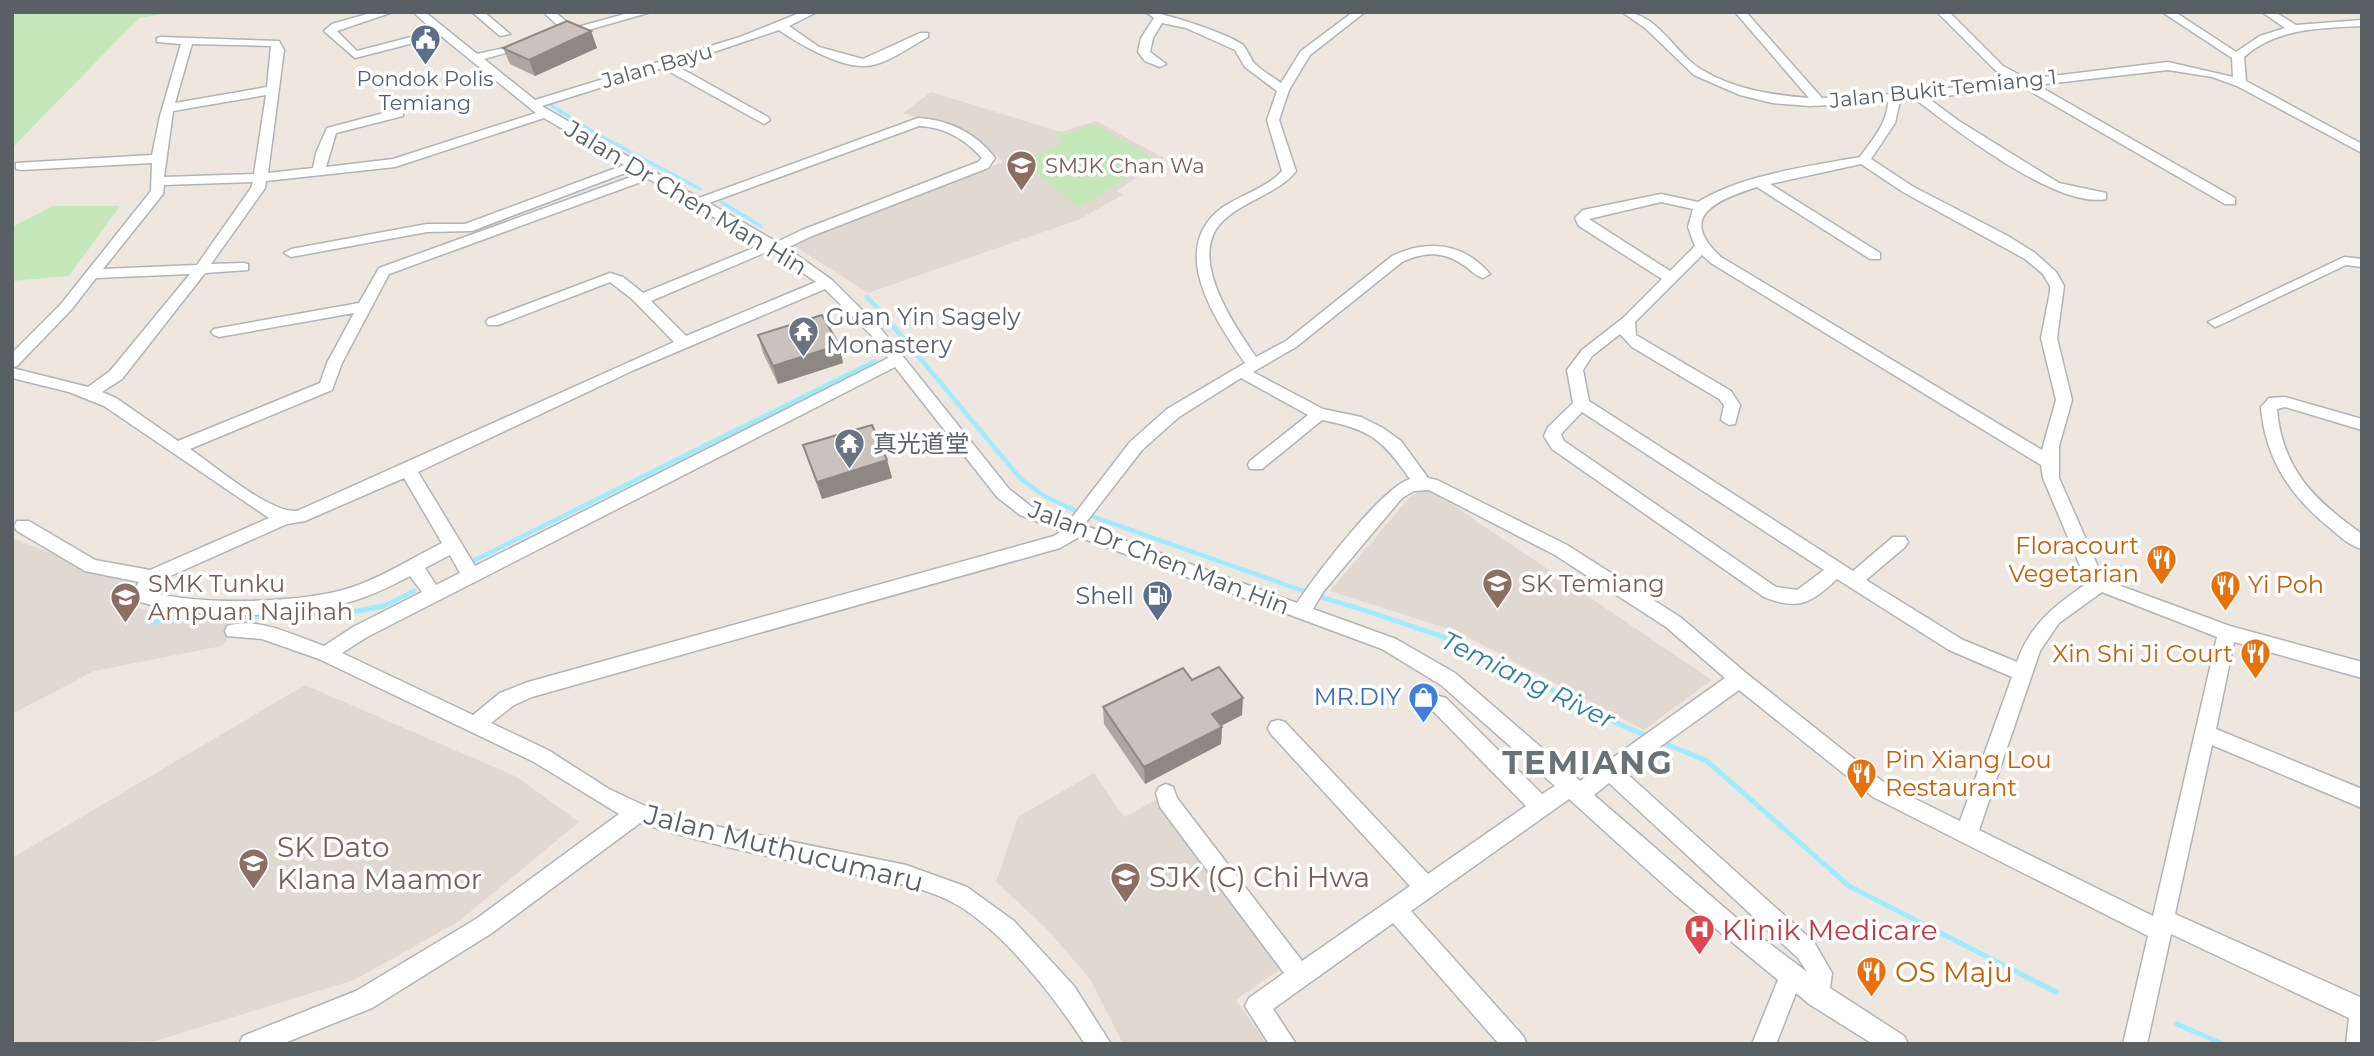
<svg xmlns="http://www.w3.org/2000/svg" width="2374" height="1056" viewBox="0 0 2374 1056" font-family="Montserrat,'Noto Sans SC',sans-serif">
  <rect width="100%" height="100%" fill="#eee7e0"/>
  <g fill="#e0d9d1">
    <path d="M931,92L1061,132L1096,121L1164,158L1117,191L1123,195L1078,220L868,293L793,245L1003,162L975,137L903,113Z"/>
    <path d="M1421,490L1438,495L1712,680L1644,730L1458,632L1330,591L1409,498Z"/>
    <path d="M12,538L131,584L120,604L166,614L242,618L222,646L94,671L12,714Z"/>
    <path d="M305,685L517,777L579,822L458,922L354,980L155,1041L12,1044V858Z"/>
    <path d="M1094,773L1124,817L1156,800L1280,969L1236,1000L1267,1044H1123L1090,979L1044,926L996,882L1018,817Z"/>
  </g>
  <g fill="#c4e8b9">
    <path d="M12,12H176L139,18L12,148Z"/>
    <path d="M1093,124L1155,158L1080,208L1020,160L1063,143L1056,137Z"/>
    <path d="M53,206H120L69,276L12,281V227Z"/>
  </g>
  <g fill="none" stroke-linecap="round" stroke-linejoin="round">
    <g stroke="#9febff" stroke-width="3.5">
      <path d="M549,104L593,132L700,189"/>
      <path d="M721,202L761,226"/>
    </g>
    <g stroke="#9febff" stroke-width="4.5">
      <path d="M867,297L891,323"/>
      <path d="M894,327L1021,479L1046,497L1074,510L1309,593"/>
      <path d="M473,561L875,361"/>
      <path d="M1318,596L1357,608"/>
      <path d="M374,608L384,606L414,591"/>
    </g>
    <g stroke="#9febff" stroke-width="5">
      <path d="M1352,606L1461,643L1623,726L1650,737"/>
      <path d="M149,622L357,611L383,606"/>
      <path d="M1661,742L1707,761L1849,886L2056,992"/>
      <path d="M2177,1024L2223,1044"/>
    </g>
    <defs>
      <g id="minor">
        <path d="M374,12H393L337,31L357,51L434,31L413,12H425L477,54L531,42V46L484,59L535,100L740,37L802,12H817L789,26L819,47L863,59L920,33H928V37C909,47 885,66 864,66C839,67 799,44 779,30L675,65L768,117L770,120L764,124L663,68L542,106L699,198L918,118C949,120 976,133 995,158L988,168L812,236L787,248L832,280L881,329L1009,489L1032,507L1070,520L1130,442L1167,409L1245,363C1215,320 1166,248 1223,207C1241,195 1268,187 1282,171L1267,120L1277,91L1245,67L1235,50L1186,28L1162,23L1153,38L1150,52L1166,64L1160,67L1145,61L1138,52L1141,38L1154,18L1146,12C1163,12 1229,34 1243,45C1248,50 1250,59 1255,64C1262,71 1273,77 1281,83L1301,51L1353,12H1365L1310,55L1289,90L1279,120L1296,171C1283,188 1260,196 1242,207C1230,214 1216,224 1212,238C1199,274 1236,328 1256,357L1286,341L1392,256C1427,239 1464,243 1490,274L1483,278C1475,276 1471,270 1465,266C1444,251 1425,251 1402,262L1296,347L1253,372L1323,409L1361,417L1383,428L1401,441L1428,478L1437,480L1567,545L1680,617L1746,673L1887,785L1960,821L2012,677L1949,650L1837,579C1811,603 1799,611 1764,597L1552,449L1544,436L1548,427L1573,403L1567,370L1582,350L1623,318L1662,279L1579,226L1575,218L1583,210L1661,194L1698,202C1741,175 1810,166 1860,157C1872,140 1887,124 1888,102L1810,106L1772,103L1740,95L1694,75L1645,28L1622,12C1659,12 1674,55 1704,71C1736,90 1773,95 1809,98L1735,12H1746L1822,98L1894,94L2012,81L1995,70L1937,12H1949L2003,66L2027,79L2168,62L2233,77L2232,58L2162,12H2175L2236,52L2260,36L2285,28L2262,12H2275L2296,25L2362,20V26C2320,28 2277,28 2244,57L2246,81L2362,144V153L2237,86L2212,77L2168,70L2037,85L2235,198V204H2225L2023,87L1928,98L1959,121L2059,183L2106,193V199C2057,209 1954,129 1915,99L1900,101L1895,123L1871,159L1912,186L2008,236L2035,253L2056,272L2064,286L2057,338L2072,400L2059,446V478L2099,569L2118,585L2230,626L2362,662V678L2234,642L2216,729L2362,789V808L2212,745L2175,914L2362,998V1044H2346L2349,1018L2171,934L2147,1044H2123L2148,936L1873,797L1739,690L1625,772L1814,942L1832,973L1830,988L1904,1036L1908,1044H1873L1809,1004L1796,993L1776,1044H1752L1778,980L1674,894L1569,799L1411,911L1523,1036L1527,1044H1499L1393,923L1273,1009L1296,1044H1269L1245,1006L1249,998L1284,973L1160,807L1156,793L1159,787L1166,784L1173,787L1177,798L1302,961L1410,886L1271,734L1268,728L1271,722L1278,720L1285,722L1428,874L1526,806L1432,710L1429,704L1432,698L1439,696L1446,698L1542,794L1555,786L1441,685L1382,649L1079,537L1060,548L532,697L514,705L491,723L548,750L609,789L643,805L700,823L906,865L967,887L1014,921L1074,986L1111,1044H1085C1055,998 1000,926 950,901C914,883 871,878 832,870C767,856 703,843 640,823L492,933L372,1008L282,1044H239L243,1036L356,991L476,919L619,814L534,762L319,659L262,639L227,636L225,631L227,626C258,616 295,636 324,646L353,627L422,592L410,576C393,585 375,594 356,600C291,619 201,621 137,601L132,593L139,582L85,571L17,531L14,526L17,521H29L95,560L150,570L269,518L104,406L69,392L12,378V368L88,387L110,371L190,274L96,278L71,310L17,366L12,367V353L61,304L151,191L152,163L21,170L16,169V163L152,155L160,116L181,44L157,42V38L161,37L279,41L284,50L268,173L313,168L316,153L327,128L399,109L403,110V116L336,133L326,167L393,159L536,113L441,36L355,58L324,31L332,24ZM192,44L271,46L267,87L175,103ZM266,95L254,174L164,177L173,111ZM544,118L624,165L465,224H427L291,249L284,253L291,257L427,232L472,231L633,170L639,174L379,268L359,303L214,329L211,332L214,335L219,337L354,313L327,363L320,383L178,441L116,398L102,392L122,379L205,273L248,270V264L243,263L211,264L265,188L266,181L395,167ZM919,126C944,127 965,139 982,158L978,162L802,230L777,242L709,203ZM1861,164L1903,192L2025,259L2043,274L2050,286V292L2041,338L2056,400L2042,450L1721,257C1675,216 1719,199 1757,187L1870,259H1880V253L1770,184ZM649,179L761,245L643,293L623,277L610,273L488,319L486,322L488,325H498L610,282L632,299L674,342L297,511C269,513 214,465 190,449L332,390L342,363L389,274ZM253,182L251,188L197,265L103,269L163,194L164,185ZM1661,202L1693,209L1688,227L1695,246L1670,271L1589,219ZM771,250L816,282L686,336L651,301ZM1702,255L1711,263L2041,465L2043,478L2083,573L2090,581C2056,605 2031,622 2017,662L1963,640L1866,580L1905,547L1908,542L1905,537H1893L1853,571L1589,401L1583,370L1592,356L1620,334L1632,347L1719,399L1724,405L1721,420L1729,425L1735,424L1740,405L1731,391L1636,335L1635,322ZM825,289L871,335L888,358L475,566L418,472L634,370ZM895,367L997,497L1020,515L1062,531L1054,536L528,682L500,693L473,715L342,653L367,637ZM1241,378L1308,415L1250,461L1248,465L1250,469H1262L1322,420C1370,429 1383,440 1410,479C1382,487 1315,576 1297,603L1086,526L1087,521L1142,450L1179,417ZM1582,412L1824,570L1797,590L1776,587L1564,441L1561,434ZM404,478L442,543C412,558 383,577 350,588C302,603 200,606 151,592L157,582L287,524L305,521ZM1429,490L1555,555L1666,627L1725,678L1580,781L1455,673L1396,639L1313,609L1323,592L1402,498L1414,491ZM450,555L460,573L436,585L425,568ZM2102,592L2217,637L2153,916L1979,830L2040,651L2059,623ZM1609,783L1798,958L1807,972L1741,922L1594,795Z"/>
        <path d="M472,12H484L510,34L500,36Z"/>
        <path d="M543,12H555L574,28L632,12H651L564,37L558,34L564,31Z"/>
        <path d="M2344,257L2362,259V267L2346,265L2220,325L2215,327L2208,322Z"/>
        <path d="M2285,397L2362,419V430L2285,407L2277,409C2282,469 2314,500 2362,534V549C2350,546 2339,536 2330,528C2290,496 2265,458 2261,407L2269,398Z"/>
      </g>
    </defs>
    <use href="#minor" stroke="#aeb4b7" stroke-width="3"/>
    <use href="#minor" fill="#fff" fill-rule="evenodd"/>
  </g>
  <g fill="#ada7a3">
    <path d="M591,31L597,48L535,76L510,64L503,48Z"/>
    <path d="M758,335L839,345L843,363L778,384L763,353Z"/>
    <path d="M803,445L887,460L892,478L822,499L809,463Z"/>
    <path d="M1192,680L1242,715L1221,726L1222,727L1221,744L1145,784L1104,724L1103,707Z"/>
  </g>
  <g fill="#8d8884">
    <path d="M591,31L597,48L535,76L529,60Z"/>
    <path d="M839,345L843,363L778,384L773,366Z"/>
    <path d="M887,460L892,478L822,499L817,482Z"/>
    <path d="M1243,698L1242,715L1211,731L1212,714Z"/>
    <path d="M1222,727L1221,744L1145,784L1144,767Z"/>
  </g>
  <g fill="#c9c2bd" stroke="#8d8884" stroke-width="2">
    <path d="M567,21L591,31L529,60L503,48Z"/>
    <path d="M822,315L839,345L773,366L758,335Z"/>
    <path d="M872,425L887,460L817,482L803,445Z"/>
    <path d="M1219,667L1243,698L1212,714L1222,727L1144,767L1103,707L1183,668L1192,680Z"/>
  </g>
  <defs>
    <symbol id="civic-pin" viewBox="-11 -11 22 30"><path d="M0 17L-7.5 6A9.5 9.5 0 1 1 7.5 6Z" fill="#5c6f8a" stroke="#fff"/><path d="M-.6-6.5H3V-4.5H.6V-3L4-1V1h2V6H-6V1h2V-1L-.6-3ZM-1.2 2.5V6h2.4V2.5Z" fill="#fff"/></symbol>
    <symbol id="school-pin" viewBox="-11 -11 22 30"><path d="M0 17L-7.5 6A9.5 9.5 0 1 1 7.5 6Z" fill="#8d6e63" stroke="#fff"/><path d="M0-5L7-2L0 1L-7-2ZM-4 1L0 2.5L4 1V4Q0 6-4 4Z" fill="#fff"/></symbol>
    <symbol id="temple-pin" viewBox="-11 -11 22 30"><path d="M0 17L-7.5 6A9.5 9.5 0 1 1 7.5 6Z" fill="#6b7280" stroke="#fff"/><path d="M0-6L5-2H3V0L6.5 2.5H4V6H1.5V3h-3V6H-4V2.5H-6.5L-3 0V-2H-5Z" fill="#fff"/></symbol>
    <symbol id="restaurant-pin" viewBox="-11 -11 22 30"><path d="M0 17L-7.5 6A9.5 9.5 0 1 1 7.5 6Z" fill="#e8710a" stroke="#fff"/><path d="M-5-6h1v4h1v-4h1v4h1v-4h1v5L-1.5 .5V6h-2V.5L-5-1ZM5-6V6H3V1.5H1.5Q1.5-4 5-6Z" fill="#fff"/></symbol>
    <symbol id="fuel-pin" viewBox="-11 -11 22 30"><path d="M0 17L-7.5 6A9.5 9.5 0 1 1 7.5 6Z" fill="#5c6f8a" stroke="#fff"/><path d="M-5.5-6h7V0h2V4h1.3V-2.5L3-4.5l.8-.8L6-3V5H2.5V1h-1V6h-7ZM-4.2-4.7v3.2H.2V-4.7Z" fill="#fff"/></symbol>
    <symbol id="shop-pin" viewBox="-11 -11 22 30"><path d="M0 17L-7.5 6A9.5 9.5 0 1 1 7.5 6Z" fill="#3f7fe0" stroke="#fff"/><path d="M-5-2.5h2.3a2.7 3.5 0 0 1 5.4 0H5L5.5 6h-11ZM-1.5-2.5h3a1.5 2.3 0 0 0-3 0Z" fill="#fff"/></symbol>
    <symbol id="hospital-pin" viewBox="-11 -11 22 30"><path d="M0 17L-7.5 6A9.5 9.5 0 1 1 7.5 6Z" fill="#e0444e" stroke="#fff"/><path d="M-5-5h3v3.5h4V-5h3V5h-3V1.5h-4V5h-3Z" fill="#fff"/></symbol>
  </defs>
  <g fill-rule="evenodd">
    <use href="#civic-pin" x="408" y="22" width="35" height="47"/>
    <use href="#school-pin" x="1004" y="148" width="35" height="47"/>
    <use href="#temple-pin" x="786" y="314" width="35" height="47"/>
    <use href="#temple-pin" x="832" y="426" width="35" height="47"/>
    <use href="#restaurant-pin" x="2144" y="542" width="35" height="47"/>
    <use href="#school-pin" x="1480" y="566" width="35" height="47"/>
    <use href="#restaurant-pin" x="2208" y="568" width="35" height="47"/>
    <use href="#fuel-pin" x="1140" y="578" width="35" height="47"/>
    <use href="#school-pin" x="108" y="580" width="35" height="47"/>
    <use href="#restaurant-pin" x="2238" y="636" width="35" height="47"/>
    <use href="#shop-pin" x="1406" y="680" width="35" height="47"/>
    <use href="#restaurant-pin" x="1844" y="756" width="35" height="47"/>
    <use href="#school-pin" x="236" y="846" width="35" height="47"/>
    <use href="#school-pin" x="1108" y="860" width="35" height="47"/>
    <use href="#hospital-pin" x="1682" y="912" width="35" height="47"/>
    <use href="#restaurant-pin" x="1854" y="954" width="35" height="47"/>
  </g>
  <g text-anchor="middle" stroke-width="7" stroke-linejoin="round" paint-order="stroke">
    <g font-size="21" fill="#596063" stroke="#fff">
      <text transform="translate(657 66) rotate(-16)" y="7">Jalan Bayu</text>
      <text transform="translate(1943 89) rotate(-6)" y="7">Jalan Bukit Temiang 1</text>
    </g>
    <g font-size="21" fill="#4e5e75" stroke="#fff">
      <text x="425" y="86">Pondok Polis<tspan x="425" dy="24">Temiang</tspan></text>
    </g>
    <g font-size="21" fill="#785e54" stroke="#fff" text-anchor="start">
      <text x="1045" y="173">SMJK Chan Wa</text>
    </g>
    <g font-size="24" fill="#596063" stroke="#fff">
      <text transform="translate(686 198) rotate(31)" y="8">Jalan Dr Chen Man Hin</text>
      <text transform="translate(1159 558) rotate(21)" y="8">Jalan Dr Chen Man Hin</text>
    </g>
    <g font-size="24" fill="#5b616d" stroke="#fff" text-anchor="start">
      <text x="826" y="325">Guan Yin Sagely<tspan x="826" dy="28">Monastery</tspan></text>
      <text x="873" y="452">真光道堂</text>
    </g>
    <g font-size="24" fill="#c56008" stroke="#fff" text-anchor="end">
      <text x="2139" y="554">Floracourt<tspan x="2139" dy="28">Vegetarian</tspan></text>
      <text x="2248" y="593" text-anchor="start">Yi Poh</text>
      <text x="2233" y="662">Xin Shi Ji Court</text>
      <text x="1885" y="768" text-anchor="start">Pin Xiang Lou<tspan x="1885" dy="28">Restaurant</tspan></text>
    </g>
    <g font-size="24" fill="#785e54" stroke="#fff" text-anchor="start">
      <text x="148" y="592">SMK Tunku<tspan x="148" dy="28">Ampuan Najihah</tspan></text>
      <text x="1521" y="592">SK Temiang</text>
    </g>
    <g font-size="24" fill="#4e5e75" stroke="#fff" text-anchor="end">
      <text x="1134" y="604">Shell</text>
    </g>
    <g font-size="24" fill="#366cbe" stroke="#fff" text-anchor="end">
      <text x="1401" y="705">MR.DIY</text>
    </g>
    <g font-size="26" font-style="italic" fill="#2d7e9e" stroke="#fff">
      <text transform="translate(1528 680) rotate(26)" y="9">Temiang River</text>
    </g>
    <g font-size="28" fill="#785e54" stroke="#fff" text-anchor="start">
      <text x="277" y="857">SK Dato<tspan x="277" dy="32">Klana Maamor</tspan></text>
      <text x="1149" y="887">SJK (C) Chi Hwa</text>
    </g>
    <g font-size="28" fill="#596063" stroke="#fff">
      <text transform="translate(784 848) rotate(14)" y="10">Jalan Muthucumaru</text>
    </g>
    <g font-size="28" fill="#be3a42" stroke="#fff" text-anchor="start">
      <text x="1722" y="940">Klinik Medicare</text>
    </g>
    <g font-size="28" fill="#c56008" stroke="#fff" text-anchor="start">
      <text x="1895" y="982">OS Maju</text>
    </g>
    <g font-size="32" font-weight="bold" letter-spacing="2" fill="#6a7275" stroke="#fff">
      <text x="1588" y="774">TEMIANG</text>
    </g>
  </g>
  <rect width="2374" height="1056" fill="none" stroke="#596063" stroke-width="28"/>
</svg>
